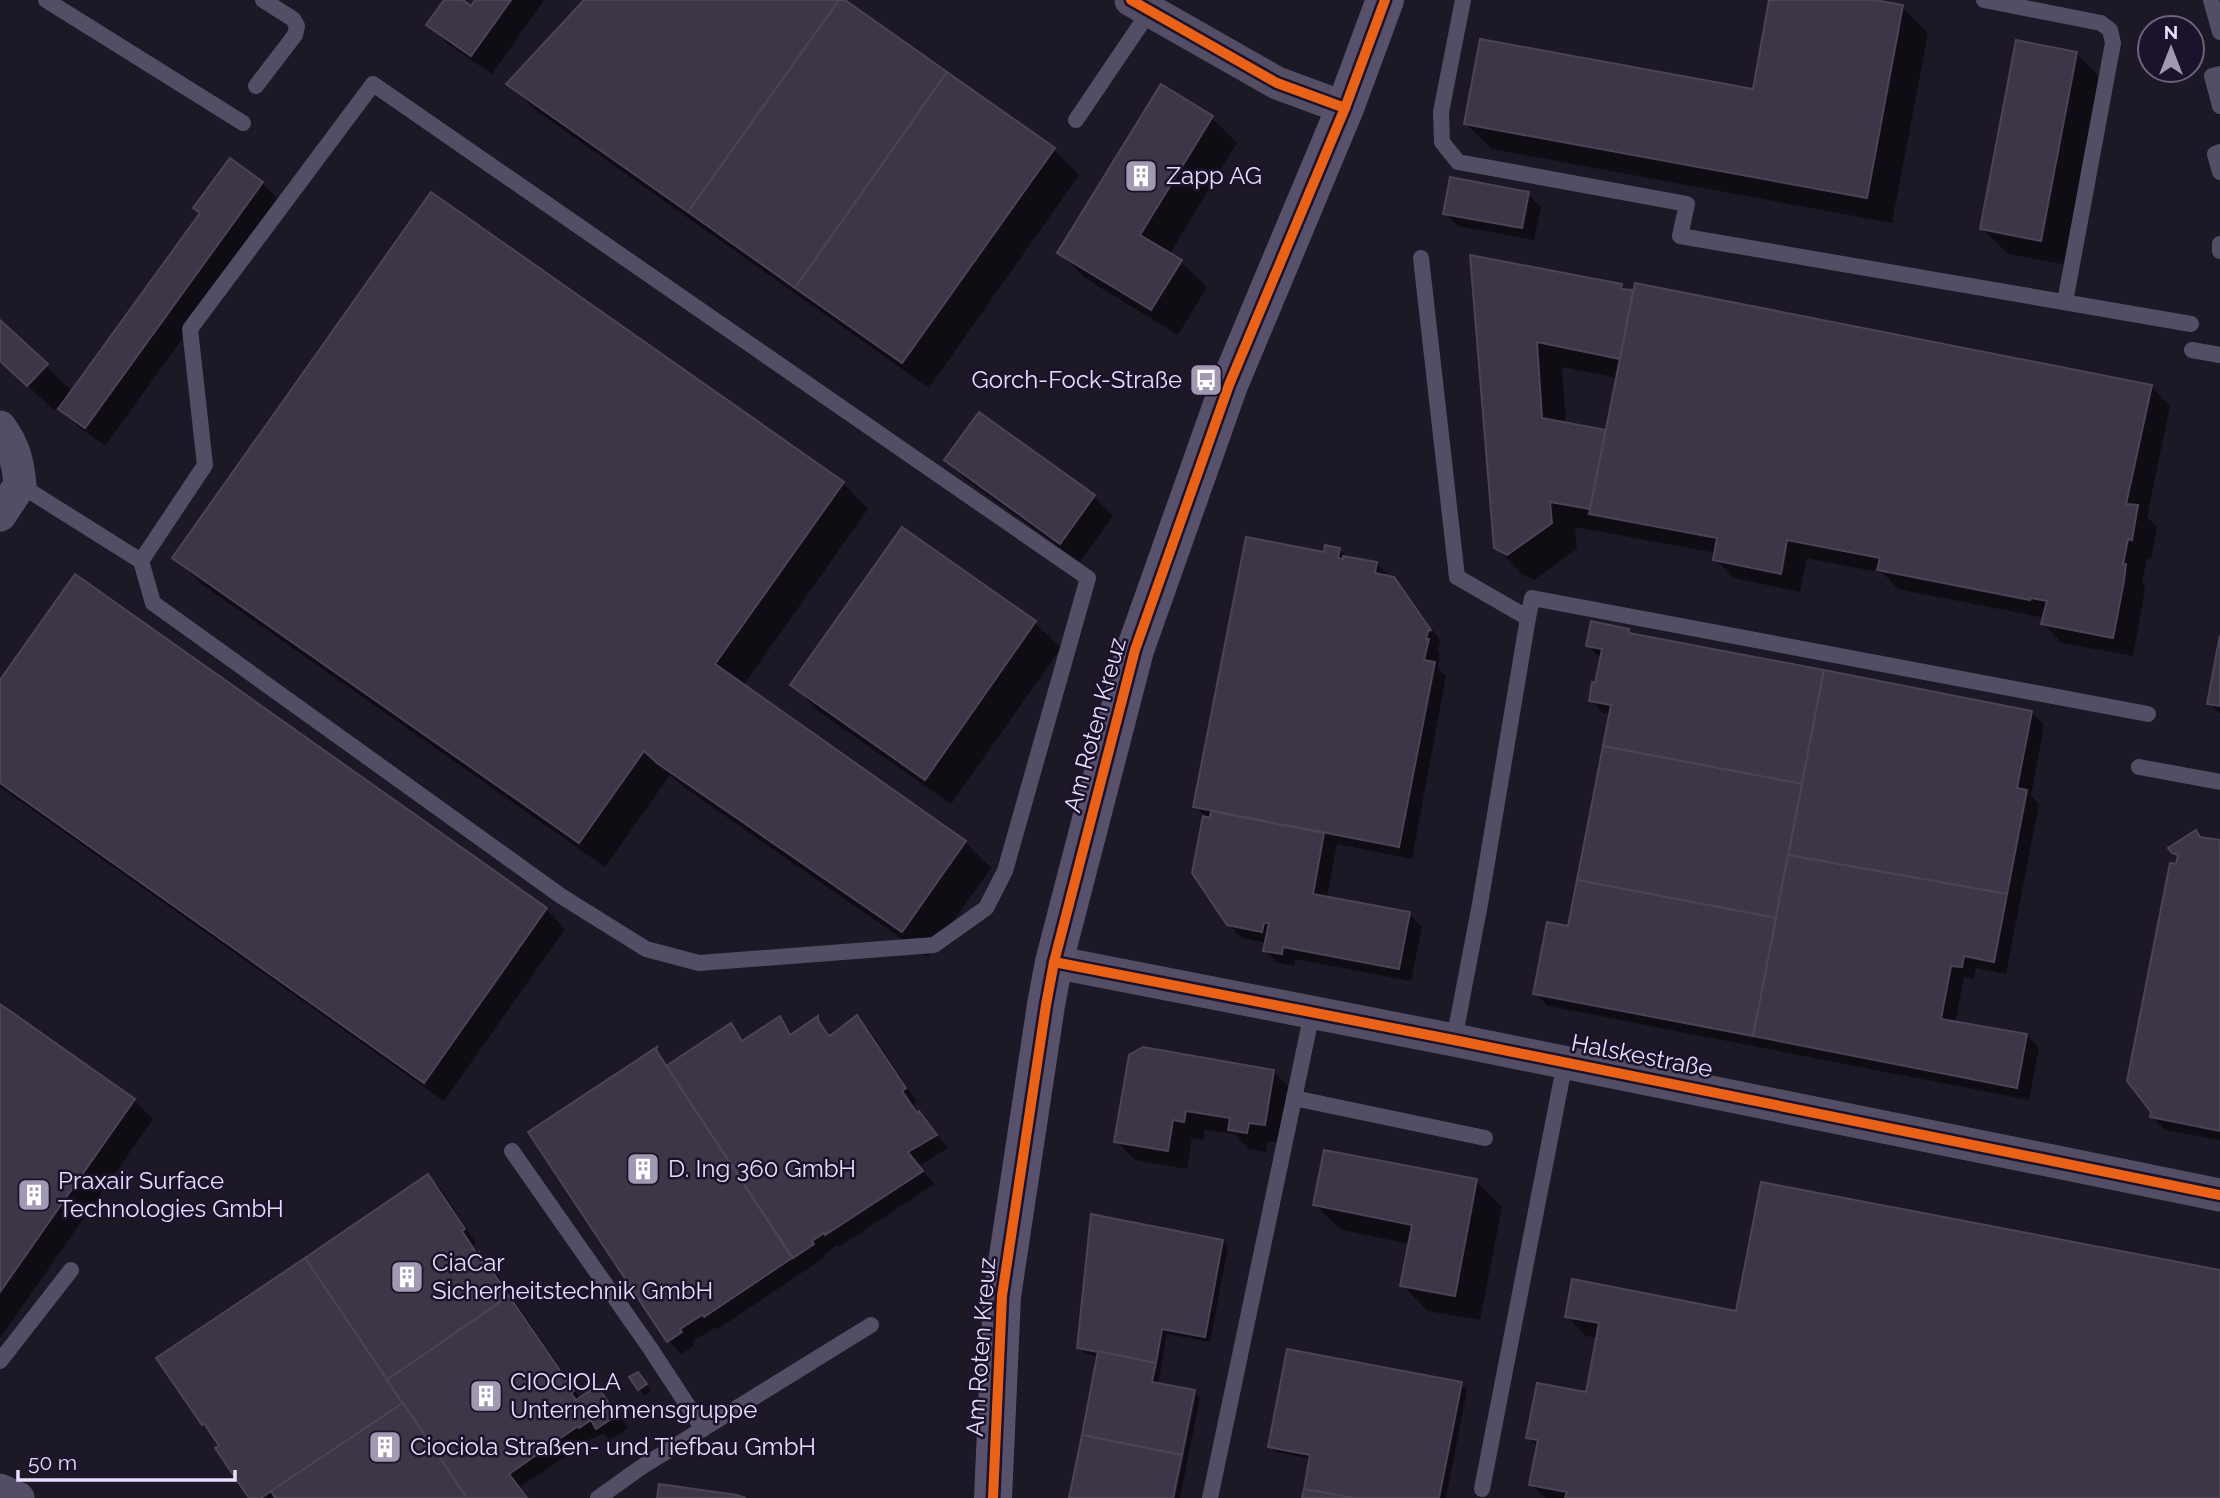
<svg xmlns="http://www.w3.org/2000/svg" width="2220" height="1498" viewBox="0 0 2220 1498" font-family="Raleway,sans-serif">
  <rect width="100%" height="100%" fill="#1d1825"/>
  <g fill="#0007" fill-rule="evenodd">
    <path d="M446,0H460L471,8L477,0H544L492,74L448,44L429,24Z"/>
    <path d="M587,0H842L1054,150L1079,175L929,388L534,109L508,83Z"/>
    <path d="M1771,0H1864L1902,7L1928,33L1892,223L1492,149L1466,124L1754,91Z"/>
    <path d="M2076,53L2101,79L2067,265L2008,254L1982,228Z"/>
    <path d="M1212,118L1237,143L1169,255L1181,262L1207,287L1178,335L1085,278L1060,252Z"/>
    <path d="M262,183L281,202L105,446L80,428L58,406L54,410L0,360V323L73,392Z"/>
    <path d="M1528,194L1541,207L1534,240L1458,226L1445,213Z"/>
    <path d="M1472,257L1622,286L1627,292L2151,386L2170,406L2147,517L2157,527L2151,559L2147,558L2142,583L2145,586L2143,601L2133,656L2062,643L2043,623L2045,618L1898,589L1883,573L1807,558L1800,592L1734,578L1715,559L1716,553L1575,527L1577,549L1534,580L1522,574L1496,548ZM1562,367L1618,378L1607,432L1566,424Z"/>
    <path d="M979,414L1094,497L1113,516L1080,562L965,479L946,460Z"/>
    <path d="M843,483L868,509L743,686L965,842L991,868L928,957L685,788L670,775L605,867L200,583L175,557Z"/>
    <path d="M903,530L1035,623L1061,648L951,804L818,711L793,685Z"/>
    <path d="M1339,549L1348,558L1376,564L1393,579L1406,592L1442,643L1440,642L1438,652L1440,654L1438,668L1446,676L1412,859L1337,844L1327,898L1409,914L1422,927L1411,981L1295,959L1294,966L1278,963L1265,951L1267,943L1242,938L1228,924L1208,819L1195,806L1325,554Z"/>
    <path d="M75,577L546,909L565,929L444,1101L0,787V683Z"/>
    <path d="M1628,630L1633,635L2031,712L2044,725L2031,796L2039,804L2006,974L1976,968L1974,979L1964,977L1955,1023L2027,1035L2039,1048L2029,1100L1548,1006L1535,993L1569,928L1611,714L1603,713L1591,700L1597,685L1600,658L1588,646Z"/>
    <path d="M2220,645V714L2209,703Z"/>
    <path d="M2195,832L2202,839L2220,842V1140L2165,1130L2152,1117L2179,858L2173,852Z"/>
    <path d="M0,1007L134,1100L153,1119L0,1338Z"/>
    <path d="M857,1018L870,1030L917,1102L913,1104L920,1115L948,1148L919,1166L934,1184L839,1247L837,1245L824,1255L825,1257L718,1329L716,1327L692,1342L694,1346L681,1354L669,1341L530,1133L655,1051L669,1066L730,1026L745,1041L778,1019L793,1035L816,1020L832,1037Z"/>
    <path d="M1273,1071L1293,1091L1284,1144L1268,1141L1266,1152L1249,1149L1234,1134L1205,1130L1203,1140L1192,1138L1187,1169L1135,1160L1116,1141Z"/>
    <path d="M428,1177L441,1189L476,1243L473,1245L480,1256L492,1267L581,1399L597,1388L609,1401L628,1428L610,1440L603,1433L593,1439L592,1438L520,1487L528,1498H251L215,1436L203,1424L158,1358Z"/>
    <path d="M1476,1181L1502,1207L1480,1320L1428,1311L1402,1285L1410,1244L1341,1230L1315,1205Z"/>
    <path d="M1222,1241L1228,1247L1210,1342L1167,1334L1158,1385L1194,1392L1200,1398L1180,1498H1175L1196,1394H1192L1171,1498H1071L1099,1356L1085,1354L1079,1348Z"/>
    <path d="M2220,1272V1498H1545L1531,1484L1538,1447L1528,1437L1587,1394L1598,1338L1586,1336L1567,1316L1737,1313Z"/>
    <path d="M644,1380L651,1391L645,1395L639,1389Z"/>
    <path d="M1461,1384L1467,1390L1446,1498H1304L1311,1459L1276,1452L1270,1446Z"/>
  </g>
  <g fill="#3c3646" stroke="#4b4358" stroke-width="2">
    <path d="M444,0H463L471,6L475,0H511L471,56L426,25Z"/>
    <path d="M584,0H839L688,212L506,84Z"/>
    <path d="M839,0H845L947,72L795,288L688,212Z"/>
    <path d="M1769,0H1874L1903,5L1867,198L1464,124L1480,39L1753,89Z"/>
    <path d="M2016,40L2077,52L2041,241L1980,229Z"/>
    <path d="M947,72L1055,148L902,363L795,288Z"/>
    <path d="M1161,84L1213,116L1140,235L1182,260L1151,310L1057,253Z"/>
    <path d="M230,158L263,182L85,428L58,409L200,213L193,208Z"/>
    <path d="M1450,177L1529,192L1522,228L1443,214Z"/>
    <path d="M431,192L844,482L715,664L966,841L902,932L657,763L644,751L579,843L172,558Z"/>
    <path d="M1470,255L1622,284L1621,289L1633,290L1620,359L1537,342L1542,418L1606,430L1590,509L1550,502L1552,523L1507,555L1494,548Z"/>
    <path d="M1635,283L2152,385L2126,504L2138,505L2132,540L2128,539L2123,564H2126L2124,581L2113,638L2041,624L2047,601L2031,598L2030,600L1877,570L1880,558L1787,540L1781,574L1713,560L1717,538L1589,514Z"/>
    <path d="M0,320L48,364L27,386L0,361Z"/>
    <path d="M979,412L1095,495L1060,544L944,460Z"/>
    <path d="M902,527L1036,621L925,780L790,685Z"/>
    <path d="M1246,537L1324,552L1325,545L1340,548L1338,558L1343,559V556L1377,562L1375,573L1394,577L1431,630L1428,631L1426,639H1429L1424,660L1435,662L1399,847L1193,807Z"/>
    <path d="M75,574L547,908L424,1083L0,783V680Z"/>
    <path d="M1591,621L1629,629V633L1824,670L1802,784L1603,746L1611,705L1589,701L1592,682L1595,683L1602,649L1586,646Z"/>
    <path d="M2220,635V706L2207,704Z"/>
    <path d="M1824,670L2032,711L2017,788L2027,790L2007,894L1788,855Z"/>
    <path d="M1603,746L1802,784L1776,918L1577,880Z"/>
    <path d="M1211,811L1324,833L1313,894L1410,912L1399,969L1283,947L1282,954L1263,951L1269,923H1264L1262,932L1227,925L1192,873L1203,816L1210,818Z"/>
    <path d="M2196,830L2200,837L2220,840V1131L2150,1117L2151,1112L2127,1081L2170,863L2176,864L2178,855L2172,853L2168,848Z"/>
    <path d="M1788,855L2007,894L1994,962L1964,956L1962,967L1951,966L1941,1019L2027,1034L2017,1088L1753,1036Z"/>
    <path d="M1577,880L1776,918L1753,1036L1533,994L1547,922L1568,926Z"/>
    <path d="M0,1004L135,1099L0,1292Z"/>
    <path d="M857,1015L906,1088L902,1091L917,1113L919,1111L937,1135L908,1152L923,1171L825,1235L824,1233L812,1241L814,1244L793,1258L666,1066L731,1023L742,1041L780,1016L790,1035L818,1016V1020L828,1035H831Z"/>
    <path d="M657,1047L656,1050L792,1258L704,1317L702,1315L680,1329L682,1332L667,1342L528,1132Z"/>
    <path d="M1143,1047L1274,1070L1265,1125L1249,1123L1247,1133L1228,1130L1230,1118L1186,1111L1184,1122L1173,1120L1168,1151L1114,1142L1129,1055Z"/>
    <path d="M1324,1150L1477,1179L1455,1296L1400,1286L1412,1225L1313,1205Z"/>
    <path d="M428,1174L465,1229L462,1231L477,1254L479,1252L509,1296L387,1380L305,1258Z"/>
    <path d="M1761,1182L2220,1270V1498H1565L1567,1492L1529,1485L1538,1440L1526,1438L1537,1383L1586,1392L1599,1323L1565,1317L1572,1279L1736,1311Z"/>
    <path d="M1091,1214L1223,1240L1205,1337L1162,1329L1156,1363L1077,1348Z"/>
    <path d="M305,1258L403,1403L261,1498H249L215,1448L219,1446L204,1423L202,1425L156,1358Z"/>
    <path d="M509,1296L574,1391L571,1393L576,1400L597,1386L617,1415L596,1429L591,1420L579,1428L578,1426L509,1474L527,1498H467L387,1380Z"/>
    <path d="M1287,1349L1462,1382L1439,1498H1354L1304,1489L1310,1455L1268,1447Z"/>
    <path d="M1098,1351L1156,1363L1152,1382L1195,1390L1182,1455L1082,1435Z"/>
    <path d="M638,1372L647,1384L638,1390L629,1377Z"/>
    <path d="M403,1403L467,1498H275L271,1491Z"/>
    <path d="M1082,1435L1182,1455L1173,1498H1069Z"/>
    <path d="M659,1484L737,1495L746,1498H657Z"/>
    <path d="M1304,1489L1354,1498H1302Z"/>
  </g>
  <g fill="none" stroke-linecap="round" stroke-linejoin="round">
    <g stroke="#534e65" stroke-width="16">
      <path d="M46,0L243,123"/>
      <path d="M1463,0L1441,112L1442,142L1458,162L1687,204L1680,236L2191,324"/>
      <path d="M1984,0L2101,23L2110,30L2113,43L2065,302"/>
      <path d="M2211,0L2220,32"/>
      <path d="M2220,74L2212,76L2220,106"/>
      <path d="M256,86L295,35L297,26L293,19L263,0"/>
      <path d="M1076,120L1151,9"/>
      <path d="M2220,152L2215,154L2220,172"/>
      <path d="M2220,244V251"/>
      <path d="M1421,258L1457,577L1528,618L1480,904L1454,1040"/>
      <path d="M2192,350L2220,355"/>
      <path d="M20,485L141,561L153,603L561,896L646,949L699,963L934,945L986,908L1005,871L1088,578L373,84L190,329L205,465L141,561"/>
      <path d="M1528,618L1532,598L2148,714"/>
      <path d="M2139,767L2220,782"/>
      <path d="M1294,1098L1485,1138"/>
      <path d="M512,1151L650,1348L703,1429"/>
      <path d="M0,1361L71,1270"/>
      <path d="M1482,1489L1565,1062"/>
      <path d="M598,1498L643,1466L871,1325"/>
      <path d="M1210,1498L1312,1013"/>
    </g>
    <g stroke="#534e65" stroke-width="33">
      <path d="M1131,0L1277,83L1345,108"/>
      <path d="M0,427C14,446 18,462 20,485L0,515"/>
      <path d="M1054,962L1454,1040L2220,1195"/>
      <path d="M0,1490L18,1498"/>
    </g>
    <path stroke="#58516b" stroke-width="38" d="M993,1498L1002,1296L1046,1005L1054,962L1135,650L1229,385L1345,108L1385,0"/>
    <defs>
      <g id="cycleway">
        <path d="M1131,0L1277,83L1345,108"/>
        <path d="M1054,962L1454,1040L2220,1195"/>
        <path d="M993,1498L1002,1296L1046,1005L1054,962L1135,650L1229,385L1345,108L1385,0"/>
      </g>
    </defs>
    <use href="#cycleway" stroke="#1c122b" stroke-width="15"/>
    <use href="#cycleway" stroke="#ea6118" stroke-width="10"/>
  </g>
  <defs>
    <symbol id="building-square" viewBox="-11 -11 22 22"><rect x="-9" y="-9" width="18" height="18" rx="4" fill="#a198b2" stroke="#1c122b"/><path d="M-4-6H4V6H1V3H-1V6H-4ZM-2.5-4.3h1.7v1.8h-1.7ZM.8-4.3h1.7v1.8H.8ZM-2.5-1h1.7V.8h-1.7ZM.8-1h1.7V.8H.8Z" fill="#fff"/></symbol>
    <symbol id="bus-square" viewBox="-11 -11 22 22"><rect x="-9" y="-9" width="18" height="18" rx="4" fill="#a198b2" stroke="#1c122b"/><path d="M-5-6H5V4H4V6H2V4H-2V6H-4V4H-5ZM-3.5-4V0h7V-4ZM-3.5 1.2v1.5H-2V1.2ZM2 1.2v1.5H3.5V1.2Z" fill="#fff"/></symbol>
  </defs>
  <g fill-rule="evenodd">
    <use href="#building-square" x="1122" y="157" width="38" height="38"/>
    <use href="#bus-square" x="1187" y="361" width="38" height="38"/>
    <use href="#building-square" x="624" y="1150" width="38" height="38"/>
    <use href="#building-square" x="15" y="1176" width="38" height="38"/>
    <use href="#building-square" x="388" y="1258" width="38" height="38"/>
    <use href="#building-square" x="467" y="1377" width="38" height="38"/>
    <use href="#building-square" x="366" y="1428" width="38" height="38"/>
  </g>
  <g text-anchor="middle" stroke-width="5" stroke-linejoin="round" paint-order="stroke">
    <g font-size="24" fill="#e8ddfe" stroke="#1c122b" text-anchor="start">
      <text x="1166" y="184">Zapp AG</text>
      <text x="1182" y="388" text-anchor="end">Gorch-Fock-Straße</text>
      <text x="668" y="1177">D. Ing 360 GmbH</text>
      <text x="58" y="1189">Praxair Surface<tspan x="58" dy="28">Technologies GmbH</tspan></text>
      <text x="432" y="1271">CiaCar<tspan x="432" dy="28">Sicherheitstechnik GmbH</tspan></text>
      <text x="510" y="1390">CIOCIOLA<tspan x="510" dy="28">Unternehmensgruppe</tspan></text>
      <text x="410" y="1455">Ciociola Straßen- und Tiefbau GmbH</text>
    </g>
    <g font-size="24" fill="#e8ddfe" stroke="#1c122b">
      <text transform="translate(1095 725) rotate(-75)" y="8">Am Roten Kreuz</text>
      <text transform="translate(1642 1056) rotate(11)" y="8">Halskestraße</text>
      <text transform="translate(981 1347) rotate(-86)" y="8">Am Roten Kreuz</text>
    </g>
  </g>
  <g transform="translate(2171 49)"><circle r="33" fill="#1c122b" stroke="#6e637f" stroke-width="2"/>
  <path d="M0-5L12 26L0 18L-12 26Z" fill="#a198b2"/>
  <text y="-10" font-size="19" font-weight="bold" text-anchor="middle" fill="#e8ddfe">N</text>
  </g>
  <path d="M18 1470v10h217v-10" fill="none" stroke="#e8ddfe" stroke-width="3.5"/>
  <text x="28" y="1470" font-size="21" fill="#e8ddfe" stroke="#1c122b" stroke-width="5" paint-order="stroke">50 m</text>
</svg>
